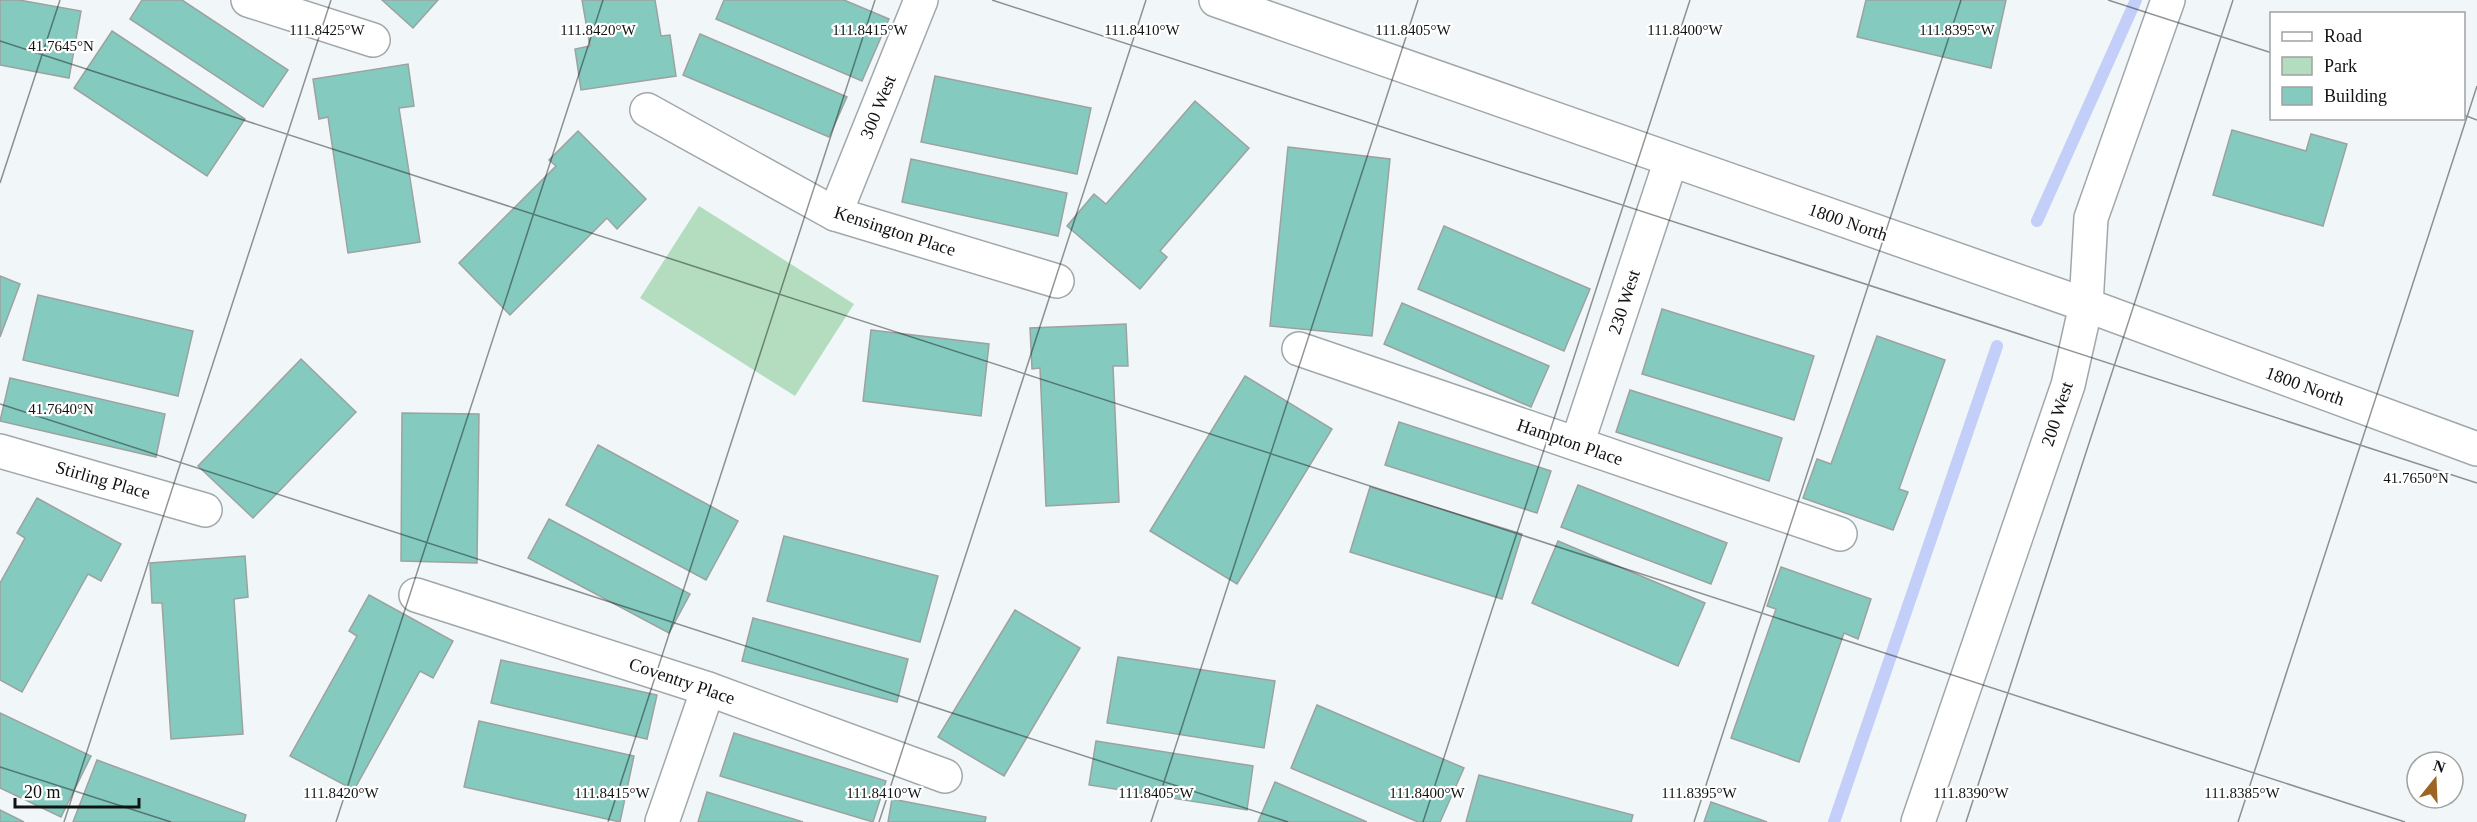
<svg xmlns="http://www.w3.org/2000/svg" width="2477" height="822" viewBox="0 0 2477 822" font-family="Georgia,serif">
  <rect width="100%" height="100%" fill="#f1f7f8"/>
  <path fill="#b4ddc0" d="M699,206L854,304L795,396L640,298Z"/>
  <g fill="none" stroke-linecap="round" stroke-linejoin="round">
    <g stroke="#c3cff8" stroke-width="12">
      <path d="M2037,221L2136,0"/>
      <path d="M1834,822L1997,346"/>
    </g>
  </g>
  <g fill="#84cabf" stroke="#9da2a1" stroke-width="1.5">
    <path d="M0,0H19L81,11L69,78L0,65Z"/>
    <path d="M142,0H182L288,70L263,107L130,19Z"/>
    <path d="M382,0H438L413,28Z"/>
    <path d="M582,0H655L661,36L670,35L676,76L581,90L575,49L590,46Z"/>
    <path d="M724,0H844L889,19L862,81L716,19Z"/>
    <path d="M1866,0H2006L1991,68L1857,37Z"/>
    <path d="M112,31L245,119L207,176L74,88Z"/>
    <path d="M700,34L847,97L829,137L683,75Z"/>
    <path d="M408,64L414,106L399,108L420,242L348,253L328,117L319,119L313,79Z"/>
    <path d="M935,76L1091,108L1077,174L921,142Z"/>
    <path d="M1195,101L1249,148L1160,251L1167,257L1140,289L1067,226L1094,194L1106,204Z"/>
    <path d="M2232,130L2306,151L2311,134L2347,144L2323,226L2213,195Z"/>
    <path d="M578,131L646,199L617,229L607,218L510,315L459,263L556,166L549,160Z"/>
    <path d="M1288,147L1390,159L1372,336L1270,326Z"/>
    <path d="M911,159L1067,193L1058,236L902,202Z"/>
    <path d="M1444,226L1590,289L1564,351L1418,289Z"/>
    <path d="M0,276L20,284L0,337Z"/>
    <path d="M38,295L193,331L178,396L23,360Z"/>
    <path d="M1402,303L1549,366L1531,407L1384,344Z"/>
    <path d="M1662,309L1814,356L1794,420L1642,374Z"/>
    <path d="M1126,324L1128,366H1113L1119,502L1046,506L1040,368L1032,369L1030,328Z"/>
    <path d="M871,330L989,344L981,416L863,401Z"/>
    <path d="M1877,336L1945,360L1899,489L1908,492L1893,530L1803,498L1817,459L1831,464Z"/>
    <path d="M301,359L356,412L253,518L198,466Z"/>
    <path d="M1245,376L1332,429L1237,584L1150,531Z"/>
    <path d="M10,378L165,414L156,457L0,421Z"/>
    <path d="M1630,390L1782,438L1769,481L1616,432Z"/>
    <path d="M402,413L479,414L477,563L401,561Z"/>
    <path d="M1399,422L1551,471L1537,513L1385,465Z"/>
    <path d="M598,445L738,521L706,580L566,505Z"/>
    <path d="M1578,485L1727,543L1711,584L1561,527Z"/>
    <path d="M1370,487L1522,534L1502,599L1350,552Z"/>
    <path d="M37,498L121,544L101,581L88,574L22,692L0,680V583L25,538L17,533Z"/>
    <path d="M549,519L690,594L669,633L528,558Z"/>
    <path d="M784,536L938,576L920,642L767,601Z"/>
    <path d="M1558,541L1705,603L1678,666L1532,603Z"/>
    <path d="M245,556L248,597L234,599L243,734L171,739L162,603H152L150,563Z"/>
    <path d="M1781,567L1871,599L1858,639L1844,633L1799,762L1731,738L1776,609L1767,606Z"/>
    <path d="M369,595L453,641L433,678L420,671L354,790L290,756L357,636L349,631Z"/>
    <path d="M1015,610L1080,648L1004,776L938,737Z"/>
    <path d="M753,618L908,659L897,702L742,661Z"/>
    <path d="M1118,657L1275,681L1264,748L1107,723Z"/>
    <path d="M501,660L657,695L647,739L491,703Z"/>
    <path d="M1317,705L1464,768L1440,822H1418L1291,768Z"/>
    <path d="M0,713L91,756L61,817L0,788Z"/>
    <path d="M479,721L634,756L620,822L464,787Z"/>
    <path d="M734,733L886,781L873,822L720,776Z"/>
    <path d="M1096,741L1253,766L1247,810L1089,785Z"/>
    <path d="M97,760L246,815L244,822H73Z"/>
    <path d="M1479,775L1633,815L1631,822H1466Z"/>
    <path d="M1275,782L1367,822H1258Z"/>
    <path d="M707,792L803,822H698Z"/>
    <path d="M892,799L986,817L985,822H888Z"/>
    <path d="M1711,802L1767,822H1704Z"/>
    <path d="M0,810L24,822H0Z"/>
  </g>
  <g fill="none" stroke-linecap="round" stroke-linejoin="round">
    <defs>
      <g id="minor">
        <path d="M248,0L373,40"/>
        <path d="M1216,0L2086,305L2477,449"/>
        <path d="M647,110L835,214L1057,281"/>
        <path d="M835,214L921,0"/>
        <path d="M1299,349L1840,534"/>
        <path d="M1577,444L1671,160"/>
        <path d="M0,451L205,510"/>
        <path d="M416,595L708,689L945,776"/>
        <path d="M662,822L708,689"/>
        <path d="M1918,822L2068,385L2086,305L2091,218L2168,0"/>
      </g>
    </defs>
    <use href="#minor" stroke="#a2a8a9" stroke-width="36"/>
    <use href="#minor" stroke="#fff" stroke-width="33"/>
  </g>
  <path fill="none" stroke="#111313" stroke-width="1.5" stroke-opacity="0.45" d="M992,0L2477,483M2108,0L2272,53M0,41L2405,822M2464,115L2477,120M0,183L60,0M0,404L1288,822M0,767L171,822M64,822L331,0M336,822L603,0M608,822L875,0M879,822L1146,0M1151,822L1418,0M1423,822L1690,0M1694,822L1961,0M1966,822L2233,0M2238,822L2477,86"/>
  <g text-anchor="middle" stroke-width="4.5" stroke-linejoin="round" paint-order="stroke">
    <g font-size="18" fill="#111313" stroke="#fff">
      <text transform="translate(878 107) rotate(-68)" y="6">300 West</text>
      <text transform="translate(1848 222) rotate(19)" y="6">1800 North</text>
      <text transform="translate(895 231) rotate(18)" y="6">Kensington Place</text>
      <text transform="translate(1624 302) rotate(-72)" y="6">230 West</text>
      <text transform="translate(2305 386) rotate(20)" y="6">1800 North</text>
      <text transform="translate(2057 414) rotate(-72)" y="6">200 West</text>
      <text transform="translate(1570 442) rotate(19)" y="6">Hampton Place</text>
      <text transform="translate(103 480) rotate(16)" y="6">Stirling Place</text>
      <text transform="translate(682 681) rotate(19)" y="6">Coventry Place</text>
    </g>
  </g>
  <g font-size="15" text-anchor="middle" fill="#111313" stroke="#fff" stroke-width="4.5" stroke-linejoin="round" paint-order="stroke">
    <text x="327" y="35">111.8425°W</text>
    <text x="598" y="35">111.8420°W</text>
    <text x="870" y="35">111.8415°W</text>
    <text x="1142" y="35">111.8410°W</text>
    <text x="1413" y="35">111.8405°W</text>
    <text x="1685" y="35">111.8400°W</text>
    <text x="1957" y="35">111.8395°W</text>
    <text x="61" y="51">41.7645°N</text>
    <text x="61" y="414">41.7640°N</text>
    <text x="2416" y="483">41.7650°N</text>
    <text x="341" y="798">111.8420°W</text>
    <text x="612" y="798">111.8415°W</text>
    <text x="884" y="798">111.8410°W</text>
    <text x="1156" y="798">111.8405°W</text>
    <text x="1427" y="798">111.8400°W</text>
    <text x="1699" y="798">111.8395°W</text>
    <text x="1971" y="798">111.8390°W</text>
    <text x="2242" y="798">111.8385°W</text>
  </g>
  <rect x="2270" y="12" width="195" height="108" fill="#ffffff" stroke="#a0a1a1" stroke-width="1.5"/>
  <rect x="2282" y="32" width="30" height="9" fill="#ffffff" stroke="#a0a1a1" stroke-width="1.5"/>
  <text x="2324" y="42" font-size="18" fill="#111313">Road</text>
  <rect x="2282" y="57" width="30" height="18" fill="#b4ddc0" stroke="#a0a1a1" stroke-width="1.5"/>
  <text x="2324" y="72" font-size="18" fill="#111313">Park</text>
  <rect x="2282" y="87" width="30" height="18" fill="#84cabf" stroke="#a0a1a1" stroke-width="1.5"/>
  <text x="2324" y="102" font-size="18" fill="#111313">Building</text>
  <g transform="translate(2435 780) rotate(18)"><circle r="28" fill="#ffffff" stroke="#a0a1a1" stroke-width="1.5"/>
  <path d="M0-4.5L10 22L0 15L-10 22Z" fill="#9e6423"/>
  <text y="-9" font-size="16" font-weight="bold" text-anchor="middle" fill="#111313">N</text>
  </g>
  <path d="M15 798v9h124v-9" fill="none" stroke="#111313" stroke-width="3"/>
  <text x="24" y="798" font-size="18" fill="#111313" stroke="#ffffff" stroke-width="4.5" paint-order="stroke">20 m</text>
</svg>
